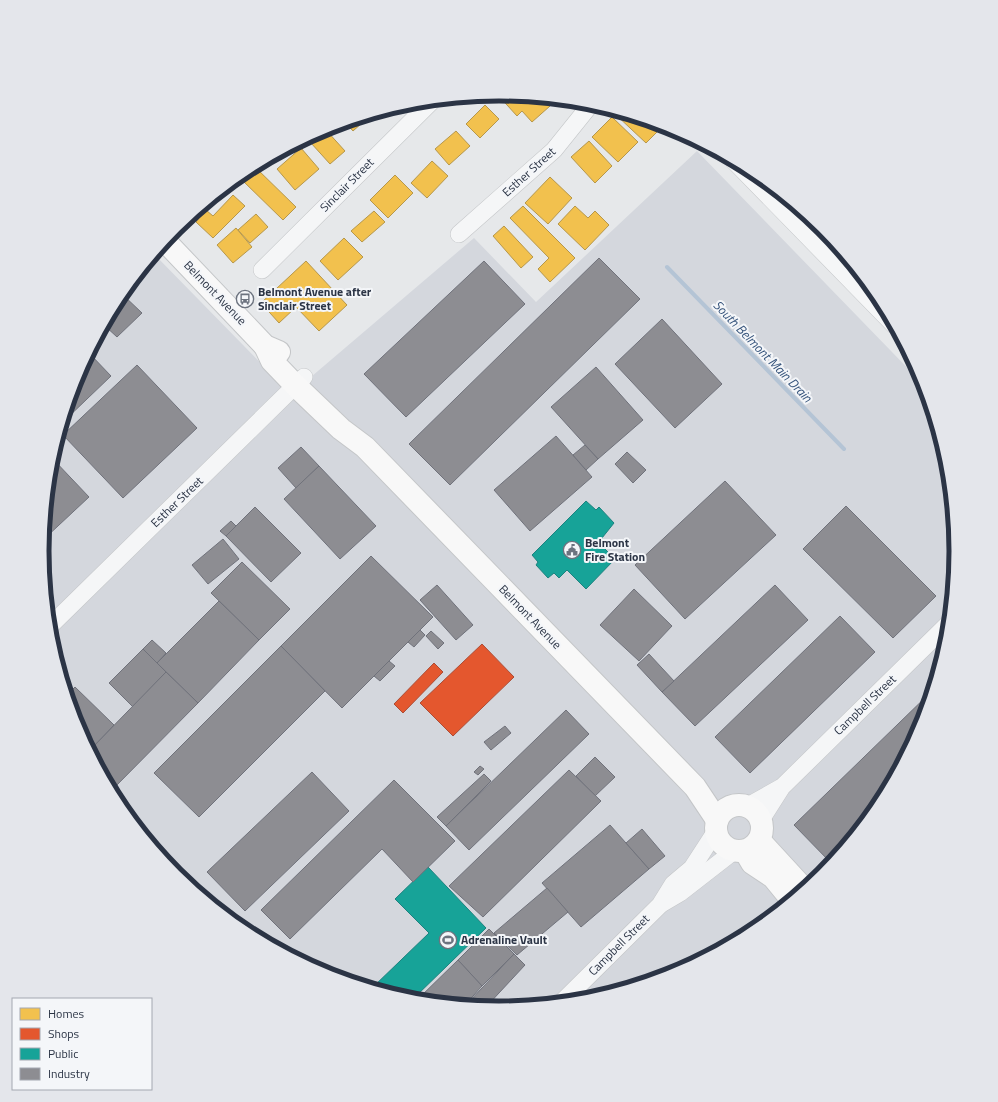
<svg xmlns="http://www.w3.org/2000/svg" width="998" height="1102" viewBox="0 0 998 1102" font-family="'Titillium Web',sans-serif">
  <rect width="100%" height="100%" fill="#e6e8ea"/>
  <path fill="#d4d7dd" d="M697,151L924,385L947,462L956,551L947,640L921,726L879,805L822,874L753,931L674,973L588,999L499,1008L410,999L324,973L245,931L176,874L119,805L77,726L51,640L42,551L51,462L77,376L119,297L154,254L291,394L474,238L536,302Z"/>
  <g fill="#f2c14e" stroke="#b6974b">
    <path d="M497,94L542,98L550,106L532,122L522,111L517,116Z"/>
    <path d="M485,105L499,119L480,138L466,124Z"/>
    <path d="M616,111L663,126L646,143L614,113Z"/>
    <path d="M372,114L353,131L345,122Z"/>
    <path d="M612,117L638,142L618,162L592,137Z"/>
    <path d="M326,130L345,151L330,164L311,143Z"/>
    <path d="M456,131L470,146L449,165L435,149Z"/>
    <path d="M589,141L612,166L595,183L571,157Z"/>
    <path d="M301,148L319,169L295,190L277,169Z"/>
    <path d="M432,161L448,176L427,198L411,183Z"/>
    <path d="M254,166L296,207L283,220L241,179Z"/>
    <path d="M395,175L413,193L388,218L370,200Z"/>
    <path d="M550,177L572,198L548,224L525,203Z"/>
    <path d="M233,195L245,206L213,238L196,222L206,210L213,216Z"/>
    <path d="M523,206L575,258L550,282L538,269L549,258L510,218Z"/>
    <path d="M575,206L588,218L595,211L609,225L585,250L558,224Z"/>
    <path d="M374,211L385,222L362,242L351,231Z"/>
    <path d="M256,214L268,227L250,243L238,230Z"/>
    <path d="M504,226L533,257L521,268L493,236Z"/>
    <path d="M236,228L252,247L233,263L217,245Z"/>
    <path d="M344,238L363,257L338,280L320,261Z"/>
    <path d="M306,261L347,305L319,331L296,307L279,323L261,303Z"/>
  </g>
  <g fill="#e4572e" stroke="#ac4c35">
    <path d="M482,644L514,677L453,736L420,703Z"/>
    <path d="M434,663L443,672L403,713L394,704Z"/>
  </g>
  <g fill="#17a398" stroke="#1d827f">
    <path d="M586,501L596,510L599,507L614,523L602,538L605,541L601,545L615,559L586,589L567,570L559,578L554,573L548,578L536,565L538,562L532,555Z"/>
    <path d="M428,867L486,928L413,999H410L372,988L429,933L395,899Z"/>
  </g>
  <g fill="#8d8d92" stroke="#70727b">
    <path d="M599,258L640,299L450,485L409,444Z"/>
    <path d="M484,261L525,304L406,417L364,374Z"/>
    <path d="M122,294L142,313L117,337L104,325Z"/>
    <path d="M662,319L722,384L675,428L615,364Z"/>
    <path d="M89,353L111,376L63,422L77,376Z"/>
    <path d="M137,365L197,428L123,498L63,435Z"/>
    <path d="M596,367L643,420L598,459L551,407Z"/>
    <path d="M556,436L592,477L530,531L494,490Z"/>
    <path d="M585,445L598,459L586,470L573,455Z"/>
    <path d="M301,447L319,466L296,488L278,468Z"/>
    <path d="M627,452L646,470L633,483L615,464Z"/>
    <path d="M52,458L89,497L43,540L51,462Z"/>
    <path d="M319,466L376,526L340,559L284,499Z"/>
    <path d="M725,481L776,535L685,619L635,565Z"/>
    <path d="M846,506L936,596L893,638L803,549Z"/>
    <path d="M255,507L301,553L271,582L226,536Z"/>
    <path d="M231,521L236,526L226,536L220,531Z"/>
    <path d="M223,539L239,559L208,584L192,565Z"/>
    <path d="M371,556L433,617L342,708L281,646Z"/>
    <path d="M242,562L290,609L259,640L211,593Z"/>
    <path d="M437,585L473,625L456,640L420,600Z"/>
    <path d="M775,585L808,620L695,726L662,692Z"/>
    <path d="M634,589L672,626L639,661L600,625Z"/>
    <path d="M219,601L259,640L198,703L157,663Z"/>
    <path d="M840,616L875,652L750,773L715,737Z"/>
    <path d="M420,630L425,635L414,647L408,642Z"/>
    <path d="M431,631L444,643L438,649L426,636Z"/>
    <path d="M152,640L166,653L157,663L143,649Z"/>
    <path d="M281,646L325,691L199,817L154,773Z"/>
    <path d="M143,649L166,672L133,707L109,683Z"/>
    <path d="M649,654L674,681L662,692L637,665Z"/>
    <path d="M389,661L395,666L380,681L374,676Z"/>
    <path d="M166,672L198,703L111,791L90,750Z"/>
    <path d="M75,687L114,725L90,750L77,726L67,695Z"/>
    <path d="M932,691L921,726L879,805L831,863L794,825Z"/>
    <path d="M566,710L589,734L469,850L446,826Z"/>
    <path d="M505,726L511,733L491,750L484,742Z"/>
    <path d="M595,757L615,777L595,796L576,776Z"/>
    <path d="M480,766L484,769L478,775L474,772Z"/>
    <path d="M569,770L601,801L483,917L449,886Z"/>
    <path d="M312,772L349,811L245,911L207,872Z"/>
    <path d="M484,774L491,781L446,826L437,817Z"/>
    <path d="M394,780L455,841L413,882L382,849L290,939L261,910Z"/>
    <path d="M610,825L649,869L581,927L542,883Z"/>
    <path d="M642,829L665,856L649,869L626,843Z"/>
    <path d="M547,888L568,912L517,955L494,933Z"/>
    <path d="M489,929L514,954L482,986L458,960Z"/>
    <path d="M514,954L525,965L486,1007L466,1005Z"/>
    <path d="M458,960L482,986L465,1005L417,1000Z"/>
  </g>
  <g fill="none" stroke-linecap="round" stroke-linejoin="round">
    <path stroke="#b4c4d5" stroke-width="4" d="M667,267L844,449"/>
    <defs>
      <g id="street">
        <path d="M733,160L894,325"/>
        <path d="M459,234L554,150L591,104"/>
        <path d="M262,270L432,101"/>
        <path d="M49,627L304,377"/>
        <path d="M748,806L780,788"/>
        <path d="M761,820L782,787L949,623"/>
        <path d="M663,903L680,893L734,851"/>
        <path d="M562,1002L660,905L673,884L692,868L716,831"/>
      </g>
      <g id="secondary">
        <path d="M165,241L265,346L279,352"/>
        <path d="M265,346L272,361L296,386L341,429L365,447L695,787L717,820"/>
        <circle cx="739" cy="828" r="23"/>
        <path d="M759,840L804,889"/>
        <path d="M745,851L752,863L773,877L791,899"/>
      </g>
    </defs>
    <use href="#street" stroke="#c4c6c8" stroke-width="18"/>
    <use href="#secondary" stroke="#c4c6c8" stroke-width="24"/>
    <use href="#street" stroke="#f5f6f7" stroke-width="17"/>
    <use href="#secondary" stroke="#f8f8f8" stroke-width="22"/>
  </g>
  <defs>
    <symbol id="bus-ring" viewBox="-11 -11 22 22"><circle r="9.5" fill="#f4f6f9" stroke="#6c737f" stroke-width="1.5"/><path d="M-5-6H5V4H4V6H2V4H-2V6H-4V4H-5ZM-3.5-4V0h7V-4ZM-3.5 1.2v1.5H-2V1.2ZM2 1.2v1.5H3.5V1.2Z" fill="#6c737f"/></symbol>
    <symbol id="civic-ring" viewBox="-11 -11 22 22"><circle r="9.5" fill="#f4f6f9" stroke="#6c737f" stroke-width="1.5"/><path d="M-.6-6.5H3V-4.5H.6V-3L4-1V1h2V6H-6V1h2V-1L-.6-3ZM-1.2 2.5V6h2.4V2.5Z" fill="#6c737f"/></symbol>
    <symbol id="stadium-ring" viewBox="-11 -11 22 22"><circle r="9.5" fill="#f4f6f9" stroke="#6c737f" stroke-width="1.5"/><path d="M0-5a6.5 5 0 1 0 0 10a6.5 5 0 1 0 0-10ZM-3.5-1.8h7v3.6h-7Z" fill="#6c737f"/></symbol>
  </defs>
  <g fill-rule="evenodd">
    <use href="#bus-ring" x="235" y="289" width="20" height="20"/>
    <use href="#civic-ring" x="562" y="540" width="20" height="20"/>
    <use href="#stadium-ring" x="438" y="930" width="20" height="20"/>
  </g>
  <g text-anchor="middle" stroke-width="4" stroke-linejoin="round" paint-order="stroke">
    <g font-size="12" fill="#2b3445" stroke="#f4f6f9">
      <text transform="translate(529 172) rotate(-42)" y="4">Esther Street</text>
      <text transform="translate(347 185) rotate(-45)" y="4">Sinclair Street</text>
      <text transform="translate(215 293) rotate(46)" y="4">Belmont Avenue</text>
      <text transform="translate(177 502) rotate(-44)" y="4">Esther Street</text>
      <text transform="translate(530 617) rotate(46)" y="4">Belmont Avenue</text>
      <text transform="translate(865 705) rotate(-44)" y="4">Campbell Street</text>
      <text transform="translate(619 945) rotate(-45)" y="4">Campbell Street</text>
    </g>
    <g font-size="12" font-weight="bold" fill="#2b3445" stroke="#f4f6f9" text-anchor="start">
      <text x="258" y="296">Belmont Avenue after<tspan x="258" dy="14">Sinclair Street</tspan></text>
      <text x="585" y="547">Belmont<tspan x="585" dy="14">Fire Station</tspan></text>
      <text x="461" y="944">Adrenaline Vault</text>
    </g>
    <g font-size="13" font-style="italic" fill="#34527a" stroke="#f4f6f9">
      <text transform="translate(763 351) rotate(46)" y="5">South Belmont Main Drain</text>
    </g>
  </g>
  <path d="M0 0H998V1102H0ZM49 551a450 450 0 1 1 900 0a450 450 0 1 1-900 0Z" fill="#e4e6eb" fill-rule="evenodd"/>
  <path fill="none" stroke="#2b3445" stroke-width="5" d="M49 551a450 450 0 1 1 900 0a450 450 0 1 1-900 0Z"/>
  <rect x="12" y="998" width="140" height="92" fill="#f4f6f9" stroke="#a4a8b1"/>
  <rect x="20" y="1008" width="20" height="12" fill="#f2c14e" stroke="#a4a8b1"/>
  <text x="48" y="1018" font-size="12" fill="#2b3445">Homes</text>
  <rect x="20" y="1028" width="20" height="12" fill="#e4572e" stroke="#a4a8b1"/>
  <text x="48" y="1038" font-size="12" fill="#2b3445">Shops</text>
  <rect x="20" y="1048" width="20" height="12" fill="#17a398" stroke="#a4a8b1"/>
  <text x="48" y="1058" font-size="12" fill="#2b3445">Public</text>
  <rect x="20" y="1068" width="20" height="12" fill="#8d8d92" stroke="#a4a8b1"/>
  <text x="48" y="1078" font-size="12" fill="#2b3445">Industry</text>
</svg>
